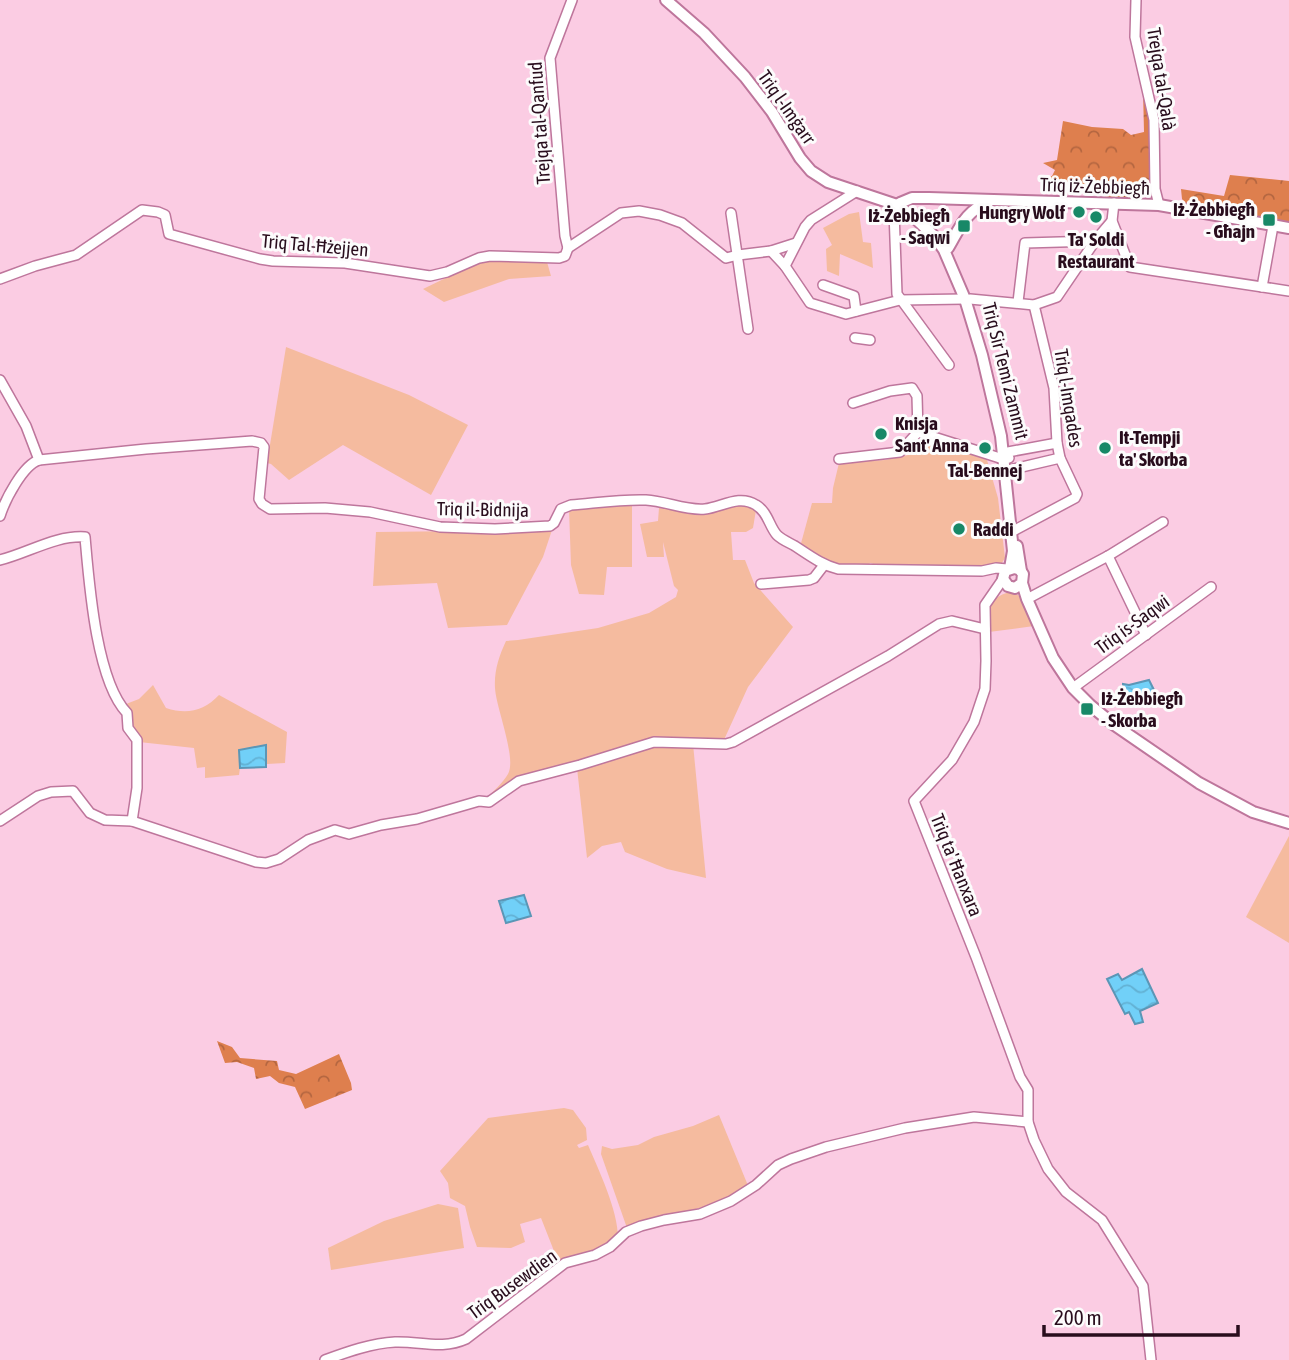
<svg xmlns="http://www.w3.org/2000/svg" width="1289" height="1360" viewBox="0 0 1289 1360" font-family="'Asap Condensed',sans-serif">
  <defs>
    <pattern id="forest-crowns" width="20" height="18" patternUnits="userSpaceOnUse" patternTransform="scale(1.75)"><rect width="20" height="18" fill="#de7f4e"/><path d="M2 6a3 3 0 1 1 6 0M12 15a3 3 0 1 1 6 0" fill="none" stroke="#b46640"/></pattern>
    <pattern id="water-waves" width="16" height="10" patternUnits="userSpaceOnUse" patternTransform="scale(1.75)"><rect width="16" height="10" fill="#71d0f8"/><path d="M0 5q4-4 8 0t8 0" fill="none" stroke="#62b1d4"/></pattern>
  </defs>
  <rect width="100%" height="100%" fill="#fbcce3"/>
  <g fill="#f5bb9f">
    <path d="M859,212L863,242L871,243L873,268L840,254L839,276L827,271L826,249L832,245L823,228L849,214Z"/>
    <path d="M485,259L547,262L551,276L509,279L444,302L423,289Z"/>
    <path d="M286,347L409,395L468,425L431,495L343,445L289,480L271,464L267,463Z"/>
    <path d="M921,442H934L987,460L998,498L1005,558L1000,566L984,567L881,566L870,563L867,568L834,566L800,547L812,503H832L833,488L839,463L885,460L922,452Z"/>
    <path d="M746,503L756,510L753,528L746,532H731L733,560H745L754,583L793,627L748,687L723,742L654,740L517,780L486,799C493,791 503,783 508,774C517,758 496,708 495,688C494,671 499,656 506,641L518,640L598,628L649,613L676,597L678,590L674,586L663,542L664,557H647L640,524L658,521L659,508L685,511Z"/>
    <path d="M632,505V567H607L604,595L579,594L571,565L569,509Z"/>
    <path d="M552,530L543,557L507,625L448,628L437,583L373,586L376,532Z"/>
    <path d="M1009,592L1015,593L1019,596L1034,626L989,632C989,610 985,600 1009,592Z"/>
    <path d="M153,685L166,708C187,715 204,711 219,695L287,732L285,763L267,764L266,745L239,750L240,768L239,775L205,778V767L197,768L194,748L139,742L132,730L126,704L139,699Z"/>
    <path d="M693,744L706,878L667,869L625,852L621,842L602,846L587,858L577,768L653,745Z"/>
    <path d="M1289,836V943L1246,917Z"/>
    <path d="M564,1108L573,1110L586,1128L587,1140L577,1145L579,1148L588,1145C599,1171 618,1210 618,1238L607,1247L557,1266L554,1251L541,1218L520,1224L525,1242L511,1248L477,1247L470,1227L465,1206L450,1198L448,1183L440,1171L488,1118Z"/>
    <path d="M719,1115L749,1188L724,1201L627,1228L601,1154L602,1146L612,1149L638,1145L654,1137L693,1126Z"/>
    <path d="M438,1204L458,1208L464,1248L331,1270L328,1248L384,1221Z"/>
  </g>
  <g fill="url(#forest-crowns)">
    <path d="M1143,90L1149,112L1153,187L1149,193L1145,184L1125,187L1133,198L1106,197L1096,184H1078L1041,177L1052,176L1055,170L1043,163L1057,160L1063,121L1092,127L1123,129L1131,135L1144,132Z"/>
    <path d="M1230,175L1289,181V222L1186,204L1182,199L1181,189L1224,196Z"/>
    <path d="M217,1041L232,1047L240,1058L277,1061L279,1070L296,1074L339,1054L351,1083L352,1090L305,1109L295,1087L279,1083L270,1076L256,1079L254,1068L237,1062L225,1063Z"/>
  </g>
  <g fill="url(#water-waves)" stroke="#5b96b6" stroke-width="2">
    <path d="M1149,680L1156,694L1124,698L1123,684L1129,685Z"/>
    <path d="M266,745V767L240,768L239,750Z"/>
    <path d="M524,895L531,916L506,923L499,901Z"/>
    <path d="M1142,969L1158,1003L1140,1011L1143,1022L1135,1024L1129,1012L1125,1014L1107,979L1118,974L1122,980Z"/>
  </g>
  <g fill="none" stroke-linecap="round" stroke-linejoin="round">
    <defs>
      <g id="minor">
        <path d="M1136,0L1135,37L1154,120L1155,189L1159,205"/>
        <path d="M900,203L897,205L894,211L897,294L949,365"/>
        <path d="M1114,203L1112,221L1130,267L1289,291"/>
        <path d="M731,213L748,329"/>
        <path d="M568,248L621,213L639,211L660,215L682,223L726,258L738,255L771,251L796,243"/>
        <path d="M568,248L565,236L550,58L572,0"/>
        <path d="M771,251L785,266L810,303L846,314L900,300L965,299"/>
        <path d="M785,266L805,227L811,220L857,191"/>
        <path d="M0,279L35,266L76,255L142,210L158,212L165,215L169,234L260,259L273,261L345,263L430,276L447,272L479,258L490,256L559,258L565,256L568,248"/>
        <path d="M823,285L854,296L856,311"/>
        <path d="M1262,287L1273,226"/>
        <path d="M970,299L1034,305L1057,297L1095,241L1112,221"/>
        <path d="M1018,302L1025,243L1095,241"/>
        <path d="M855,338L870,340"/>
        <path d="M0,380L26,426L39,460"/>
        <path d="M853,403L890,391L912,388L917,396L918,432"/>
        <path d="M1008,452L1057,443"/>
        <path d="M839,459L900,452L918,432L1003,459L1009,458"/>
        <path d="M1009,470L1060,458"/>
        <path d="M0,516C5,500 23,465 39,460L146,449L252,441L261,443L264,447L259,499L262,504L270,509L325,508L370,512L440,527L495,529L550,526L554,523L561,509L571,505C596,503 622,499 646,500C666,501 686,511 705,509C722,507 739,494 756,505C768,512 769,526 777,535C782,540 790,543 795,546C809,555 822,565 838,569L982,571L996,568L1007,569"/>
        <path d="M1015,530L1075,498L1077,494L1060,458L1057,443L1054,388L1034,305"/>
        <path d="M1108,556L1146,635"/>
        <path d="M0,560C28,553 56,535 85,537C89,582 96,681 127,713L128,728L137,740V788L132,821"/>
        <path d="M1003,579L985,605L986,661L985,689L974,722L952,760L914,801L976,957L1020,1077L1028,1090V1122L1034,1140L1048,1169L1066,1192L1102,1220L1143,1286L1151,1360"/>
        <path d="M761,584L809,580L814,578L824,565"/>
        <path d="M1027,599L1108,556L1163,522"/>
        <path d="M1073,688L1211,587"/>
        <path d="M0,821L38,796L51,792L73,791L90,813L105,820L132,821L256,862L266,863L279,859L308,840L335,830L349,834L381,825L417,819L479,801L489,802L519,781L580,765L654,742L726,744L733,742L888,656L939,624L952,621L985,629"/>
        <path d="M325,1360C347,1352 372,1343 395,1342C420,1341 442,1350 466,1339L565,1263L595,1255L610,1247L626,1232L641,1226L664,1220L700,1214L731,1201L756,1185L778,1165L791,1159L826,1147L905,1128L974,1117L1028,1122"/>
      </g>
      <g id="major">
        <path d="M666,0L704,33L745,77L772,112L800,158L811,171L828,182L897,205L917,220L935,237L944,250L965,299L982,355L1001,436L1013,551L1010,568"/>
        <path d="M900,203L912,198H929L1159,205L1289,228"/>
        <path d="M948,248C960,228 965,211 989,202"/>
        <path d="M1017,546L1021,571"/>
        <path d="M1022,583L1015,588L1008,586L1003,579L1005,571L1014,568L1019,569L1023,574L1022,583L1027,599L1053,658L1073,688L1090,705L1113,724L1199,783L1253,812L1289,823"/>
      </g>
    </defs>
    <use href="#minor" stroke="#be769c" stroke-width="12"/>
    <use href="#major" stroke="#be769c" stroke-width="14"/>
    <use href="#minor" stroke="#fff" stroke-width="9"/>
    <use href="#major" stroke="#fff" stroke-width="10"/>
  </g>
  <g fill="#188867" stroke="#fcfcfc" stroke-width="2.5">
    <circle cx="1079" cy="212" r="7"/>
    <circle cx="1096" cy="217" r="7"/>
    <rect x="1262" y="213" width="14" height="14" rx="3.5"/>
    <rect x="957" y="219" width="14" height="14" rx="3.5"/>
    <circle cx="881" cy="434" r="7"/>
    <circle cx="985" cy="448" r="7"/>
    <circle cx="1105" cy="448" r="7"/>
    <circle cx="959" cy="529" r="7"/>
    <rect x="1080" y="702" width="14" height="14" rx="3.5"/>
  </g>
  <g text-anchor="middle" stroke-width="6" stroke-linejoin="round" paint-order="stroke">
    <g font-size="19" fill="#290d1d" stroke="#fcfcfc">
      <text transform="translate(1162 79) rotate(81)" y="7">Trejqa tal-Qalà</text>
      <text transform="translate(787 107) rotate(55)" y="7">Triq l-Imġarr</text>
      <text transform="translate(539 123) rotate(-94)" y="7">Trejqa tal-Qanfud</text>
      <text transform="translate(1095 186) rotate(2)" y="7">Triq iż-Żebbiegħ</text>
      <text transform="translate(315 245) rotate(5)" y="7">Triq Tal-Ħżejjen</text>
      <text transform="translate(1006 371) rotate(76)" y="7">Triq Sir Temi Zammit</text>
      <text transform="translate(1069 398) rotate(81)" y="7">Triq l-Imqades</text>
      <text transform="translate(483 509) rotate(1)" y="7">Triq il-Bidnija</text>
      <text transform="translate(1132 624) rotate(-36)" y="7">Triq is-Saqwi</text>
      <text transform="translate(957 865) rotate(68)" y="7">Triq ta' Ħanxara</text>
      <text transform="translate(512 1284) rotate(-36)" y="7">Triq Busewdien</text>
    </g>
    <g font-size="19" font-weight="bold" fill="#290d1d" stroke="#fcfcfc" text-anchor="start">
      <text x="1255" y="216" text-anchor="end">Iż-Żebbiegħ<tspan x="1255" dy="22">- Għajn</tspan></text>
      <text x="1065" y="219" text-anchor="end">Hungry Wolf</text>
      <text x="950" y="222" text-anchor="end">Iż-Żebbiegħ<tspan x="950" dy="22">- Saqwi</tspan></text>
      <text x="1096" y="246" text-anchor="middle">Ta' Soldi<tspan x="1096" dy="22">Restaurant</tspan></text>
      <text x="895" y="430">Knisja<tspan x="895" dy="22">Sant' Anna</tspan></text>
      <text x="1119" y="444">It-Tempji<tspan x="1119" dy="22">ta' Skorba</tspan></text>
      <text x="985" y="477" text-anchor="middle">Tal-Bennej</text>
      <text x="973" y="536">Raddi</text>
      <text x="1101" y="705">Iż-Żebbiegħ<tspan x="1101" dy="22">- Skorba</tspan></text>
    </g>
  </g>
  <path d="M1044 1325v10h194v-10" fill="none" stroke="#290d1d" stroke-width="3.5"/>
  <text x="1054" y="1325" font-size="21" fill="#290d1d" stroke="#fcfcfc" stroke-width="5" paint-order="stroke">200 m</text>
</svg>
